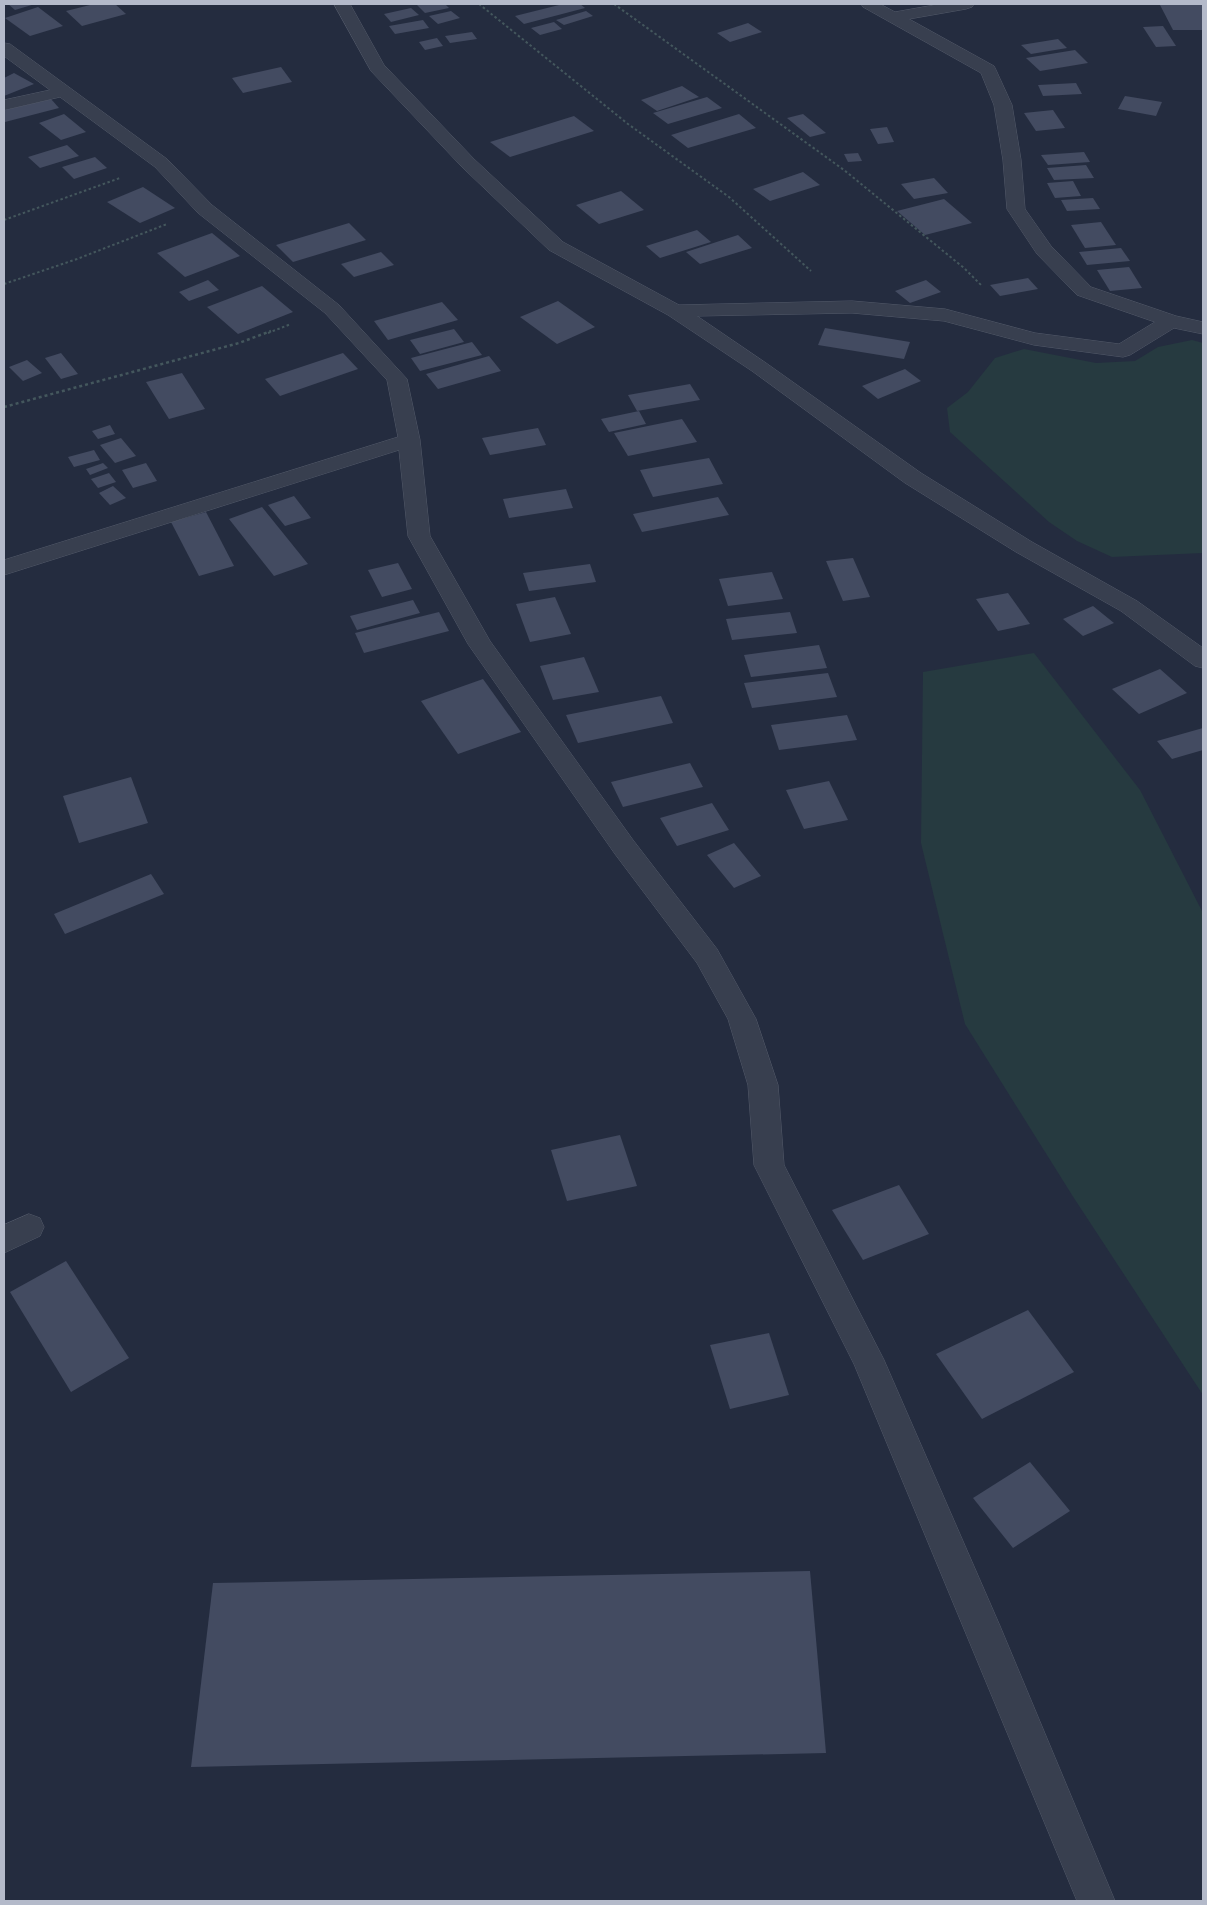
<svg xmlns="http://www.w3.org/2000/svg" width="1207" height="1905" viewBox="0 0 1207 1905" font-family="Signika,sans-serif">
  <rect width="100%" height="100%" fill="#242c3f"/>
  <g fill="#263a40">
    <path d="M1192,340L1203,343V553L1112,557L1077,541L1049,522L950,432L947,408L968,392L995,358L1024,349L1096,363L1135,361L1158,347Z"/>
    <path d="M1034,653L1140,790L1203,913V1395L1072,1195L965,1024L921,843L923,672Z"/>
  </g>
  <g fill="#434b61">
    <path d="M8,4H35L15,10Z"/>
    <path d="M94,4H115L126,14L82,26L66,11Z"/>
    <path d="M424,4H445L449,8L425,13L417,5Z"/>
    <path d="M563,4H580L585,8L524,24L515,16Z"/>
    <path d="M1203,4V30H1173L1160,5Z"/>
    <path d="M38,7L63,26L30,36L5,18Z"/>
    <path d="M411,8L419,15L391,22L384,14Z"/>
    <path d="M451,11L460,18L438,24L429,16Z"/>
    <path d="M586,11L593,16L564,25L556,20Z"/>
    <path d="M423,20L429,28L395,34L389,26Z"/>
    <path d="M554,22L562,29L540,35L531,28Z"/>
    <path d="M748,23L762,32L730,42L717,33Z"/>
    <path d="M1163,26L1176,46L1156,47L1143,27Z"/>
    <path d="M472,32L477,39L450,43L445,36Z"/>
    <path d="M437,38L443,46L425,50L419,42Z"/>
    <path d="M1058,39L1067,48L1031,54L1021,45Z"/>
    <path d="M1075,50L1088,63L1040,71L1026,58Z"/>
    <path d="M281,67L292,82L243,93L232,78Z"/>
    <path d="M14,73L34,84L4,96V78Z"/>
    <path d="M1076,83L1082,94L1043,96L1038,85Z"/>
    <path d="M682,86L699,97L657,111L641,100Z"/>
    <path d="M1125,96L1162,102L1156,116L1118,109Z"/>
    <path d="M707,97L722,108L668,124L653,113Z"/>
    <path d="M51,99L59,108L5,122L4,120V110Z"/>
    <path d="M1053,110L1065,128L1036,131L1024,113Z"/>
    <path d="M64,114L86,132L61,140L39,123Z"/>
    <path d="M739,114L756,128L688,148L671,135Z"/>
    <path d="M803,114L826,133L810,137L787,118Z"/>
    <path d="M574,116L594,131L510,157L490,142Z"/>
    <path d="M887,127L894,142L878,144L870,129Z"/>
    <path d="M67,145L79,156L40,168L28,157Z"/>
    <path d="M1084,152L1090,162L1048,165L1041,155Z"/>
    <path d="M858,153L862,161L848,162L844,154Z"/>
    <path d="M95,157L107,168L74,179L62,167Z"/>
    <path d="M1086,165L1094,178L1054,180L1047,168Z"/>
    <path d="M803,172L820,185L770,201L753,189Z"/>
    <path d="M934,178L948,193L914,199L901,184Z"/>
    <path d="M1073,181L1081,196L1055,198L1047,183Z"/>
    <path d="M143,187L175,208L140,223L107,202Z"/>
    <path d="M621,191L644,210L599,224L576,205Z"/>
    <path d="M1093,198L1100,209L1067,211L1061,200Z"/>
    <path d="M944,199L972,223L925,235L897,211Z"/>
    <path d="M1101,222L1116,245L1085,248L1071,225Z"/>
    <path d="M349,223L366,240L293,262L276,245Z"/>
    <path d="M697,230L711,242L660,258L646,246Z"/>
    <path d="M212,233L240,256L185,277L157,253Z"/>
    <path d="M738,235L752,248L700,264L686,252Z"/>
    <path d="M1121,248L1130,261L1087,265L1079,252Z"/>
    <path d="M381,252L394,265L354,277L341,264Z"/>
    <path d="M1129,267L1142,288L1110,291L1097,270Z"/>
    <path d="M1028,278L1038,289L1000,296L990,285Z"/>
    <path d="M208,280L219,290L189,301L179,292Z"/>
    <path d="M926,280L941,292L910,303L895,291Z"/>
    <path d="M262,286L293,312L238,334L207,307Z"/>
    <path d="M558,301L595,327L557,344L520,317Z"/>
    <path d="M442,302L458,320L388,340L374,321Z"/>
    <path d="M825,328L910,342L904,359L818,345Z"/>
    <path d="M454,329L464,342L420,354L410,340Z"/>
    <path d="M472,342L482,355L420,371L411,358Z"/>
    <path d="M61,353L78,374L61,379L45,358Z"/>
    <path d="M343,353L358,369L280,396L265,379Z"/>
    <path d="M489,356L501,371L438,389L426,374Z"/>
    <path d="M27,360L42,373L23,381L9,367Z"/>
    <path d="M905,369L921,381L878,399L862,386Z"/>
    <path d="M182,373L205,409L169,419L146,382Z"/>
    <path d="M690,384L700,400L637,411L628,395Z"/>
    <path d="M639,411L646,424L609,432L601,419Z"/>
    <path d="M682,419L697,442L628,456L614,433Z"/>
    <path d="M110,425L115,434L98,439L92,431Z"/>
    <path d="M538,428L546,445L490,455L482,438Z"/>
    <path d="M121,438L136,456L115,463L100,445Z"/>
    <path d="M94,450L100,460L74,467L68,457Z"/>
    <path d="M709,458L723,484L653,497L640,470Z"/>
    <path d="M103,463L108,468L90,475L86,469Z"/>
    <path d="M146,463L157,481L133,488L122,470Z"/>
    <path d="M109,473L116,482L98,488L91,479Z"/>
    <path d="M113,486L126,498L110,505L99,493Z"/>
    <path d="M566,489L573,508L509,518L503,499Z"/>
    <path d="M294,496L311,518L285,526L268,505Z"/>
    <path d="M718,497L729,515L642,532L633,514Z"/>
    <path d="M262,507L308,564L274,576L229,519Z"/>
    <path d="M206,512L234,566L199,576L171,522Z"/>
    <path d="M853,558L870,597L843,601L826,561Z"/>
    <path d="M398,563L412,589L382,597L368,570Z"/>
    <path d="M590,564L596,582L529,591L523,573Z"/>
    <path d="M772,572L783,599L728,606L719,579Z"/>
    <path d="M1008,593L1030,624L998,631L976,599Z"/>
    <path d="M555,597L571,634L530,642L516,604Z"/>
    <path d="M413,600L420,613L357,630L350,616Z"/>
    <path d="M1093,606L1114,623L1083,636L1063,619Z"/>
    <path d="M439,612L449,631L364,653L355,633Z"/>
    <path d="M790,612L797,633L732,640L726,619Z"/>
    <path d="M819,645L827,668L751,677L744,655Z"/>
    <path d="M584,657L599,692L553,700L540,666Z"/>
    <path d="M1160,669L1187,693L1139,714L1112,689Z"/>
    <path d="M828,673L837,697L752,708L744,683Z"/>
    <path d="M483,679L521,732L458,754L421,701Z"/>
    <path d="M661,696L673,723L578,743L566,715Z"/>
    <path d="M847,715L857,740L779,750L771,725Z"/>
    <path d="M1203,728V750L1172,759L1157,741Z"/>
    <path d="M690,763L703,787L623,807L611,782Z"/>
    <path d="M131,777L148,823L79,843L63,796Z"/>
    <path d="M829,781L848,820L804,829L786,790Z"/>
    <path d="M712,803L729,830L677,846L660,818Z"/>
    <path d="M734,843L761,876L734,888L707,855Z"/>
    <path d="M151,874L164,894L65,934L54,914Z"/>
    <path d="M620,1135L637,1186L567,1201L551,1150Z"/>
    <path d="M899,1185L929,1234L863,1260L832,1210Z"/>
    <path d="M66,1261L129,1358L71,1392L10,1292Z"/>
    <path d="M1028,1310L1074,1372L982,1419L936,1354Z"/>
    <path d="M769,1333L789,1395L730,1409L710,1345Z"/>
    <path d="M1030,1462L1070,1511L1013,1548L973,1498Z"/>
    <path d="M810,1571L826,1753L191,1767L213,1583Z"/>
  </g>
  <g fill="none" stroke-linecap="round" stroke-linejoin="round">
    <defs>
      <g id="minor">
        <path d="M334,4H350L384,65L474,159L563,242L679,305L852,301L945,309L1035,333L1119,344L1155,322L1077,295L1037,254L1007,209L1003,160L994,105L981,73L863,7L861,4H880L895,12L940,4H974L972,7L966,9L909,19L994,66L996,70L1012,105L1021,160L1025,209L1051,246L1091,287L1176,316L1203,322V334L1174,328L1130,355L1123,357L1034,345L944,321L852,313L697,316L766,363L921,473L1032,542L1137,601L1203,648V668L1195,666L1121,611L1016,552L905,483L752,371L668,315L549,250L462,167L371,71Z"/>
        <path d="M4,43L10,44L167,159L212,205L339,305L407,379L420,440L430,536L490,641L633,840L717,949L756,1019L778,1085L784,1165L884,1360L1000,1626L1115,1901H1077L854,1364L754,1165L748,1085L728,1019L697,963L615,854L468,644L408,536L399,450L4,575V560L398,437L387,380L325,313L198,213L155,167L60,97L4,110V100L50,90L4,56Z"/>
        <path d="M29,1214L40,1218L44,1227L40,1236L4,1253V1225Z"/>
      </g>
    </defs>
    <use href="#minor" stroke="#535a6a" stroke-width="1"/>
    <g stroke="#44575d" stroke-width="2" stroke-dasharray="2.5 2.5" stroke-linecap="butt">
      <path d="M479,4L628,124L729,197L811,271"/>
      <path d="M614,4L844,170L964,268L982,286"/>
      <path d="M4,220L120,178"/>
      <path d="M4,284L77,259L167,224"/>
      <path d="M268,333L291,324"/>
    </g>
    <path stroke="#44575d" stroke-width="2.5" stroke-dasharray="3 3" stroke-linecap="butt" d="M4,407L239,343L271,331"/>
    <use href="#minor" fill="#383f4f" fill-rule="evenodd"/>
  </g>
  <rect width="1207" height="1905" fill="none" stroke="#b4baca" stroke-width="10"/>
</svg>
